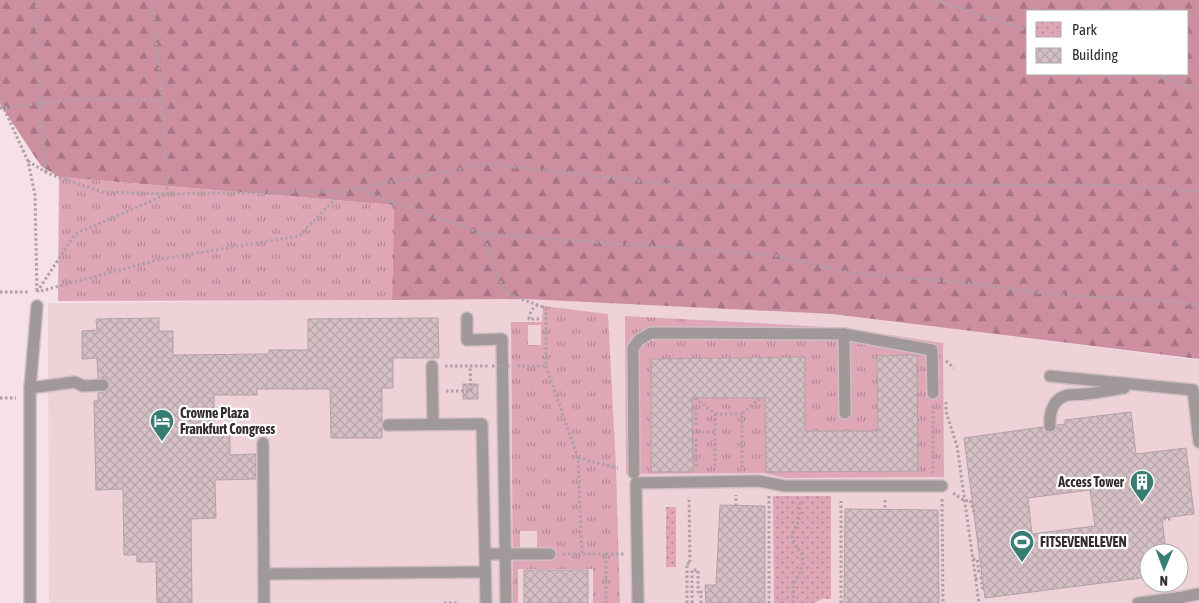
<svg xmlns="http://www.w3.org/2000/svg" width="1199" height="603" viewBox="0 0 1199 603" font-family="'Asap Condensed',sans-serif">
  <defs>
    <pattern id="grass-tufts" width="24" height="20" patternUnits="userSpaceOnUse" patternTransform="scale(1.25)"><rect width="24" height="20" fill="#dfa6b6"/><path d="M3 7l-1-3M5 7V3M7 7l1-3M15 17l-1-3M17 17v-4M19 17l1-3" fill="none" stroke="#b58794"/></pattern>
    <pattern id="forest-firs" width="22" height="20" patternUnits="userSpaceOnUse" patternTransform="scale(1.25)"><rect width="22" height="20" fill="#cd8fa0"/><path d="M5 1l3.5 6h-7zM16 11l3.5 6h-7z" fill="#a77583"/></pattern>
    <pattern id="park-dots" width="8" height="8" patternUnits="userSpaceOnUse" patternTransform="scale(1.25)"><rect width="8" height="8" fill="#dfa6b6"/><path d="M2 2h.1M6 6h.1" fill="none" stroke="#b58794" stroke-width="1.8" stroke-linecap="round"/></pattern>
    <pattern id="building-cross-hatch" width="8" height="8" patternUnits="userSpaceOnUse" patternTransform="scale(1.25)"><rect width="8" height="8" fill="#d4bfc4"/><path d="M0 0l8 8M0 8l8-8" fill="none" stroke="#b6a4a9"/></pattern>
  </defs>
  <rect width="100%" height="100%" fill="#f6e1e7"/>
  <path fill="#eed2d8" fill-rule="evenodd" d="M525,299L832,314L1199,360V603H49L48,303ZM1149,553H1179V583H1149Z"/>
  <g fill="url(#grass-tufts)" fill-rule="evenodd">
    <path d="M59,177L394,205L392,300L58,301Z"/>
    <path d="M543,306L608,314L616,467L620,603H593V569H518V603H513L511,322H542ZM528,325H541V345H528ZM520,531H537V547H520Z"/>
    <path d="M625,316L844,328L943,343L944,477L785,478L763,473L626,474ZM916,355L917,471L766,472L765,398H692V472H651V359L804,357L805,431H878L877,356Z"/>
  </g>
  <path fill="url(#forest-firs)" fill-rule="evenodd" d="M0,0H1199V359L832,314L525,299L392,300L394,205L59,177L41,166L0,104ZM1028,11H1188V74H1028Z"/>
  <g fill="url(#park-dots)">
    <path d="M773,496H831V599H822L814,603H774Z"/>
    <rect x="666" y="507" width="10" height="60"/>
  </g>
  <g fill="url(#building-cross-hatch)" stroke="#b4a0a5" fill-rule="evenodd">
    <path d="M159,318V331H173V355L269,354V350H308V319L438,318L439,358H393V388H382V438H331L330,389H257V395H214V429H230V455L256,454V479L215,480L216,518L191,519L192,603H157L156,562H137V555H124L123,489L96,490L94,401H98V393L107,391L110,384L106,378H98L97,358L82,359V331L97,330L96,319Z"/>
    <path d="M917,355L918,471L766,472L765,398H692L693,472H651V359L805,357V431H878L877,356Z"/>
    <rect x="463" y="384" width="15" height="15"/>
    <path d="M1131,412L1136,454L1186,448L1194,514L1162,518L1166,553H1149V577L985,598L964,438L1043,427L1046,432L1051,433L1056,430L1057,425L1065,424V420ZM1090,490L1095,526L1032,534L1028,498Z"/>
    <path d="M720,505L765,506V603H706L705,585H716Z"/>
    <path d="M845,509L938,510L939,603H844Z"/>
    <rect x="524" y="570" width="64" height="33"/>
  </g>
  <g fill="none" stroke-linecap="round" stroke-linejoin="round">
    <defs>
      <g id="lane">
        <path d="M467,318V340L502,339L506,603"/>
        <path d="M844,334L845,413"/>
        <path d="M432,366L433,424"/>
        <path d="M1050,376L1193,390L1199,442"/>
        <path d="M30,388L75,382L83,386L103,385"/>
        <path d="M388,425L482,424L486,603"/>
        <path d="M1050,426C1049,413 1053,398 1068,395C1073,394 1079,395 1084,394C1097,393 1111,390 1124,388"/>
        <path d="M263,443L264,603"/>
        <path d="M634,473L633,348L639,340L651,333L844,334L932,350L933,393"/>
        <path d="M485,554H550"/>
        <path d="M264,574L485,572"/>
        <path d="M30,603V388L37,306"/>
        <path d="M638,603L636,483L759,481L785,486H942"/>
        <path d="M1138,603L1178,598"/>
        <path d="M1179,603L1178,598L1199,594"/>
      </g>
    </defs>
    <use href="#lane" stroke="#cfbdc2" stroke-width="14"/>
    <g stroke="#b09fa4" stroke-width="3" stroke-dasharray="2.5 2.5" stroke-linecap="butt">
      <path d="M36,0L40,104L46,172"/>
      <path d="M936,0L1028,31"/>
      <path d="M1151,74L1199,90"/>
      <path d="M0,100L28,161L35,195L37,293"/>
      <path d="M0,108L78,99L162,100"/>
      <path d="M28,161L47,173L102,192L167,194L162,100L152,0"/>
      <path d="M354,188L483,234L772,255L852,273L971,283L1056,295L1171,301L1199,305"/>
      <path d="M483,234L499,279L508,294L546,308V366H517"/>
      <path d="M41,291L161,259L299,236L343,191L487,164L683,186L1106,185L1199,191"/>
      <path d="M0,292H29"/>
      <path d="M37,292L75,234L167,194L342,191"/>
      <path d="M538,305C532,308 530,312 529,319H540"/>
      <path d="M946,361L954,368"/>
      <path d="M445,366H489"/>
      <path d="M546,366L578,458L582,554"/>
      <path d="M446,391H471L470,366"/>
      <path d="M0,398H16"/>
      <path d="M695,398L715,414V468"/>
      <path d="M946,402V412L957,446L979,603"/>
      <path d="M933,406V473"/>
      <path d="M715,414H742"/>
      <path d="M696,425V405"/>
      <path d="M692,432H715"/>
      <path d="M696,439V467"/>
      <path d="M578,458L618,468"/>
      <path d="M742,468V414L760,398"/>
      <path d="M953,493L965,501L970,500L974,512"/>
      <path d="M769,496V603"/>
      <path d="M942,499L943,603"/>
      <path d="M885,500V510"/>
      <path d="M736,506V495"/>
      <path d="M1165,517V519H1171"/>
      <path d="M563,554H606V603"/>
      <path d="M606,554H624"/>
      <path d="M973,559H977L979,573H982"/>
      <path d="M975,579L981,578L983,591H984"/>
      <path d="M444,603H458"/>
      <path d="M687,603V563L690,564L689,497"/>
      <path d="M692,603V570H698V592H701"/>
      <path d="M701,603V592H706"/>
      <path d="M793,603L794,583L800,572L803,564L802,554L794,543L792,536L794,529L799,521L800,500"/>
      <path d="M841,603V501"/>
    </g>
    <use href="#lane" stroke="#a1989a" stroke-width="11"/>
    <path stroke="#b09fa4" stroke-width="3" stroke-dasharray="2.5 2.5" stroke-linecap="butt" d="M492,366H512"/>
  </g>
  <defs>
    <symbol id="hotel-pin" viewBox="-11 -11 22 30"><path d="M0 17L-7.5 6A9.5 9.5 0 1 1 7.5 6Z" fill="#387d71" stroke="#fff"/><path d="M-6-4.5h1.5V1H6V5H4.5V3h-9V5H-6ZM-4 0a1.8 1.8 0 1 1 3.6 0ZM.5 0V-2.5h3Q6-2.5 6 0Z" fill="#fff"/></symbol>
    <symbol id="building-pin" viewBox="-11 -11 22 30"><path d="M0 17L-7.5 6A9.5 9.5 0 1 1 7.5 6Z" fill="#387d71" stroke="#fff"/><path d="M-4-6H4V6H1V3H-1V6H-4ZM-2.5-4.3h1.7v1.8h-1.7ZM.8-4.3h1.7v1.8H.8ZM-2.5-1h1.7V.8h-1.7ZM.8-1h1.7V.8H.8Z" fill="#fff"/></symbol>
    <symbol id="stadium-pin" viewBox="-11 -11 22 30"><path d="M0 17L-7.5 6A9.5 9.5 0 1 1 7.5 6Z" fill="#387d71" stroke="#fff"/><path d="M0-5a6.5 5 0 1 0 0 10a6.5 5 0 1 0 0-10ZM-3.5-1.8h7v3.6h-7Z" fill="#fff"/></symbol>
  </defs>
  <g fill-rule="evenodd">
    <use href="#hotel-pin" x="148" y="407" width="28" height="38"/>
    <use href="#building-pin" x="1128" y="468" width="28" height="38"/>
    <use href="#stadium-pin" x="1008" y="528" width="28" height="38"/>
  </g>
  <g text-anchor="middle" stroke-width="4.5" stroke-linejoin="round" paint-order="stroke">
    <g font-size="14" font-weight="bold" fill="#332b2d" stroke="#fff" text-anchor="start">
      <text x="180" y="418">Crowne Plaza<tspan x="180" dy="16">Frankfurt Congress</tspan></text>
      <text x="1124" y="487" text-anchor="end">Access Tower</text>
      <text x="1040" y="547">FITSEVENELEVEN</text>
    </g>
  </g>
  <rect x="1026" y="10" width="162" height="65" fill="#ffffff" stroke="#adaaab"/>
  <rect x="1036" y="22" width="25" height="15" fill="url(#park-dots)" stroke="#adaaab"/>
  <text x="1072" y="35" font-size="15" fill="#332b2d">Park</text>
  <rect x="1036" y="48" width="25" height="15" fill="url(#building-cross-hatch)" stroke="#adaaab"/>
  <text x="1072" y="60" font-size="15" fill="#332b2d">Building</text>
  <g transform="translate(1164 568) rotate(181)"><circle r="24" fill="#ffffff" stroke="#adaaab"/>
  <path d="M0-4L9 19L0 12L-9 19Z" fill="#387d71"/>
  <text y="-8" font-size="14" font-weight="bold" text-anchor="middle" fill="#332b2d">N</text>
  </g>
</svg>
